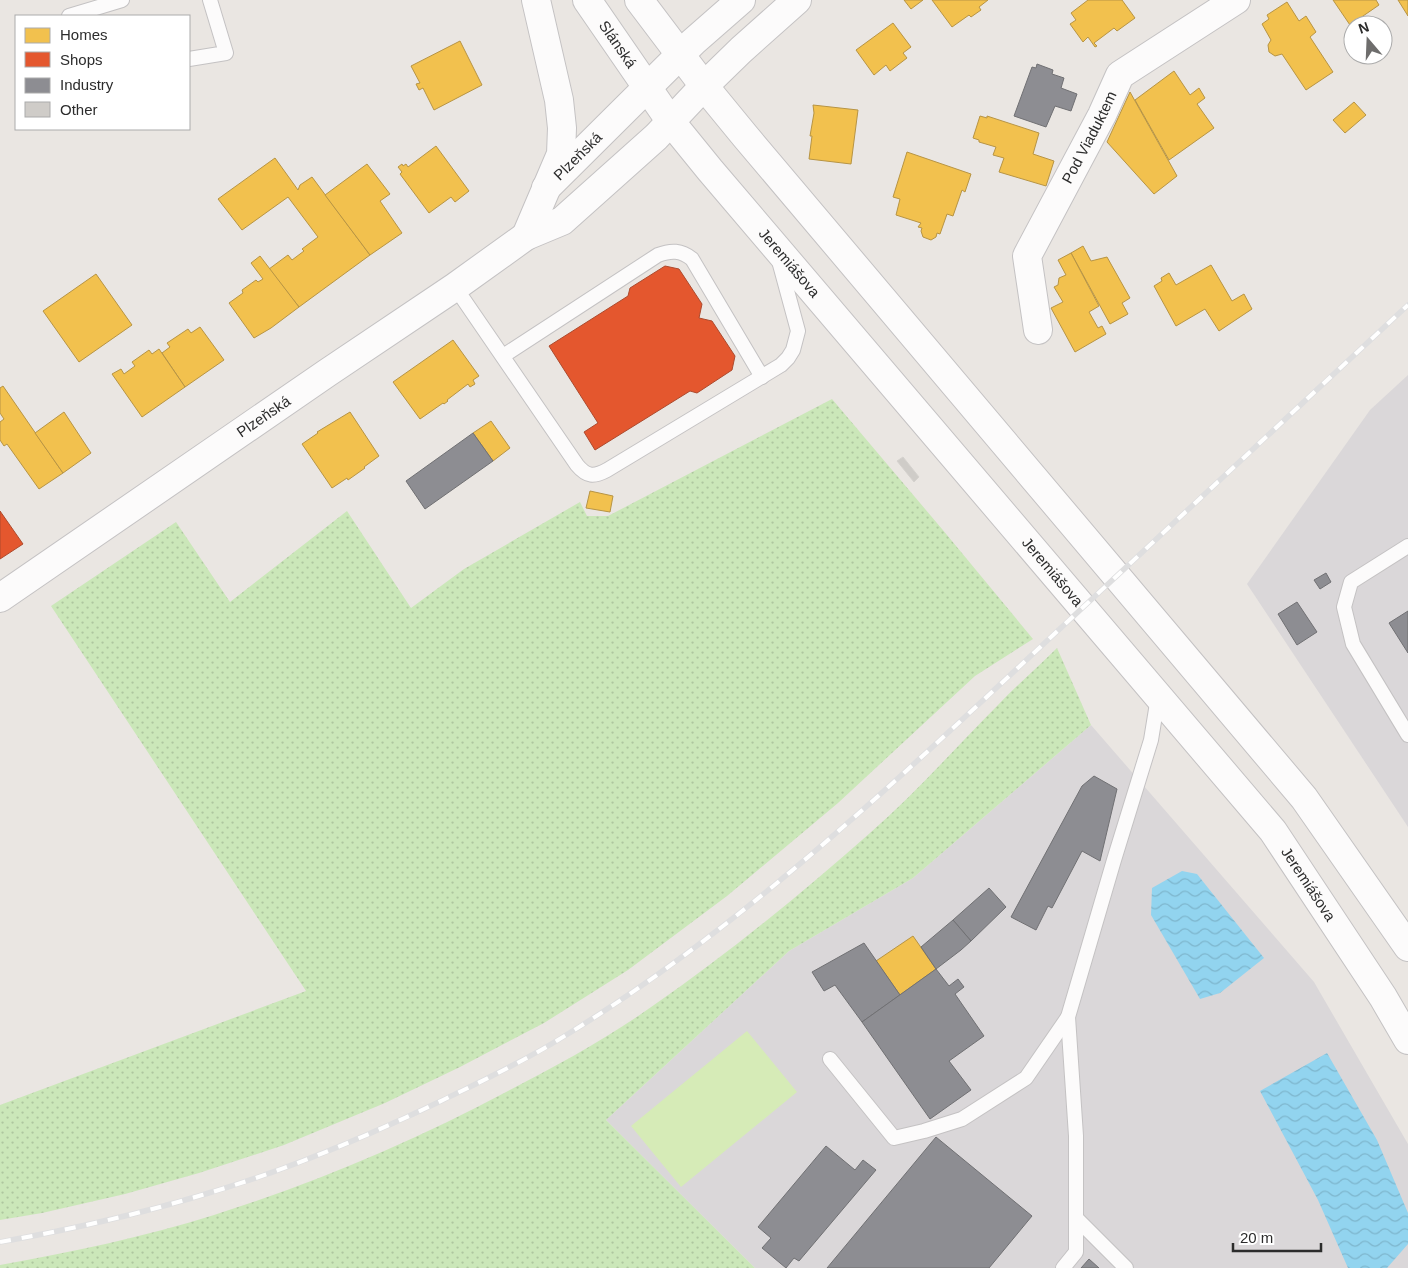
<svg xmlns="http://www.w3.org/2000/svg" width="1408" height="1268" viewBox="0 0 1408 1268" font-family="Arial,sans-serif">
  <defs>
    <pattern id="grass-dots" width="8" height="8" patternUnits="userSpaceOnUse" patternTransform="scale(1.25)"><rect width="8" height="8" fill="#cbe7b9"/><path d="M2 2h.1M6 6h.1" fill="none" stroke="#aec69f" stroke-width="1.8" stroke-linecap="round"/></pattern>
    <pattern id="water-waves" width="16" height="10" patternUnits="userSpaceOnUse" patternTransform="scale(1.25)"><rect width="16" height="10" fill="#92d4ef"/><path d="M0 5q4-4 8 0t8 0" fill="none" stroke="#7eb6cd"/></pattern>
  </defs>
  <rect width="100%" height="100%" fill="#eae6e2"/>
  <g fill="#dad7d9">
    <path d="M1408,375V827L1247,584L1370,410Z"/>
    <path d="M1091,725L1314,982L1408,1144V1268H755L606,1120L789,951L913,878Z"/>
  </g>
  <g fill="url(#grass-dots)">
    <path d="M832,399L942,529L1033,639L975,676L838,803L727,896L628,970L544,1023L460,1067L385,1103L284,1145L199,1173L125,1194L42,1213L0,1220V1105L306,991L51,606L176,522L230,602L347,511L411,608L464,569L580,502L587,516H608Z"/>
    <path d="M1057,648L1091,725L913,878L789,951L606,1120L755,1268H0V1265C72,1252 144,1237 214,1215C315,1183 414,1141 508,1091C558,1065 608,1038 654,1005C729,953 801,894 870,833C916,793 955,748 998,705C1017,685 1038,667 1057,648Z"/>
  </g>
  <path fill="#d6ebb7" d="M747,1031L797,1092L681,1187L631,1126Z"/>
  <g fill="url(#water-waves)">
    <path d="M1182,871L1197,874L1264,958L1220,993L1200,999L1151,915L1152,888Z"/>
    <path d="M1327,1053L1377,1140L1408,1213V1244L1387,1268H1348L1318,1200L1260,1091Z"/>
  </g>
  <g fill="#f2c14e" stroke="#b79444">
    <path d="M904,0H923L911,9Z"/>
    <path d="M932,0H988L979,7L981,10L971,17L969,15L952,27Z"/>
    <path d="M1088,0H1122L1135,18L1117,31L1114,28L1094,43L1097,46L1095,47L1088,37L1083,42L1070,24L1076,20L1071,13Z"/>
    <path d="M1333,0H1376L1379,5L1350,25Z"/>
    <path d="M1398,0H1408V16Z"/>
    <path d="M1287,2L1299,21L1306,16L1316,32L1310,37L1333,72L1306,90L1282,54L1275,56L1269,52L1268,45L1271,40L1262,24L1269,19L1267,15Z"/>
    <path d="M893,23L911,47L903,53L907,58L890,71L886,65L874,75L856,50Z"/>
    <path d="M460,41L482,85L434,110L423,88L419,90L416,84L420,83L411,66Z"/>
    <path d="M1174,71L1190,95L1199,88L1205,98L1197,104L1214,128L1169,160L1135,100Z"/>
    <path d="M1130,92L1177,176L1154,194L1107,142Z"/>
    <path d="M1354,102L1366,115L1345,133L1333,120Z"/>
    <path d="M813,105L858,110L851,164L809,159L812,136H810L814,113Z"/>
    <path d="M980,116L987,118V116L1039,133L1033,154L1054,161L1046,186L999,172L1004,158L993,155L996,147L979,142V140L973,138Z"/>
    <path d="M436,146L469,191L455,202L451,197L429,213L400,174L402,172L398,167L402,164L403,166L406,164L408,167Z"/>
    <path d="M907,152L971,174L965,192L962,190L953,216L947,214L940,234L937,233L936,237L931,240L923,237L921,231L922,228L918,227L921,223L896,215L900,199L893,197Z"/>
    <path d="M275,158L298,190L300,185L312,177L370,255L299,307L269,269L288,255L292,260L304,251L302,249L318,237L288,197L242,230L218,199Z"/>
    <path d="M367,164L390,194L380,201L402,233L370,255L325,195Z"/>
    <path d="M1083,246L1091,261L1107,257L1130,298L1122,303L1128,314L1110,324L1071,253Z"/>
    <path d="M1071,253L1099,306L1089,312L1098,328L1102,326L1106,334L1075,352L1051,308L1063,302L1054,287L1058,285L1059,278L1066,275L1058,260Z"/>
    <path d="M260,256L299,307L271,328L254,338L229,303L243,293L242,290L256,280L258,282L263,279L251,263Z"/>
    <path d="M1211,265L1232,301L1244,294L1252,309L1219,331L1205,309L1176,326L1154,286L1162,281L1161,278L1169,273L1176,285Z"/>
    <path d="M96,274L132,325L79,362L43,311Z"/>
    <path d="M200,327L224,360L185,387L162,353L170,347L167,343L188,329L191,333Z"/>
    <path d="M453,340L479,376L473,380L475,384L470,387L468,384L447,400L448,401L444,404L443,403L420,419L393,382Z"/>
    <path d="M159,349L185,387L142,417L112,374L121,369L124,374L135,366L132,362L149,350L152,354Z"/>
    <path d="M3,386L63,473L39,489L7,444L4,446L0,440V422L4,419L0,413V388Z"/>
    <path d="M64,412L91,453L63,473L35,433Z"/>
    <path d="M350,412L379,456L364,467L365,468L348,480L347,478L332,488L302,444L318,433L317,432Z"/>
    <path d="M491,421L510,448L493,461L473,433Z"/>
    <path d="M590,491L613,496L610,512L586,508Z"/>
    <path d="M913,936L936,969L900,995L876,961Z"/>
  </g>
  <g fill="#e4572e" stroke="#ad4a2d">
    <path d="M665,266L679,269L702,304L699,318L712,321L735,356L732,370L697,393L690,391L595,450L584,432L598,423L549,346L628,296L630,288Z"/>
    <path d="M0,511L23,544L0,559Z"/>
  </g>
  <g fill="#8d8d92" stroke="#707073">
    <path d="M1037,64L1053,70L1052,74L1064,78L1061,88L1077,94L1071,111L1055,106L1046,127L1014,116L1032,67L1036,68Z"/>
    <path d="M473,433L493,461L425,509L406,481Z"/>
    <path d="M1326,573L1331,582L1320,589L1314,580Z"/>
    <path d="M1297,602L1317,632L1297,645L1278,614Z"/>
    <path d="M1408,611V653L1389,623Z"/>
    <path d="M1094,776L1117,789L1100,861L1082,851L1052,908L1048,906L1036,930L1011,917L1082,786Z"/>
    <path d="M989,888L1006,907L971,941L953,920Z"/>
    <path d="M953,920L971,941L961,950L936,969L921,947Z"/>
    <path d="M864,943L900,995L862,1022L835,985L824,991L812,972Z"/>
    <path d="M936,969L949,986L958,979L964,987L955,994L984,1036L949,1061L971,1090L930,1119L862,1022Z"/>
    <path d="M936,1137L1032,1216L989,1268H827Z"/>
    <path d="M826,1146L855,1170L863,1160L876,1170L799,1261L794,1258L786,1268L762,1248L771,1238L758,1227Z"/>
    <path d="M1089,1259L1099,1268H1081Z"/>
  </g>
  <path fill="#cfccc8" stroke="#d5d2ce" d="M903,457L919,477L914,482L897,461Z"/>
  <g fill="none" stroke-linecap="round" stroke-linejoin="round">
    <defs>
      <g id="service">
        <path d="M69,16L122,0"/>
        <path d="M189,59L226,53L210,0"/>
        <path d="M455,287L577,465C587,477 594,477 607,470L781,365L788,358L793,350L798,331L779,261"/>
        <path d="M503,356L658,255C671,250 681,250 692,259L762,377"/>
        <path d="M1408,546L1351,582L1344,607L1353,644L1408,735"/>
        <path d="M830,1059L894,1138L924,1131L962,1119L1026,1078L1068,1017"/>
        <path d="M1076,1218L1126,1268"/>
        <path d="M1063,1268L1076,1252V1136L1068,1017L1114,860L1151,740L1158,697"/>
      </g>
      <g id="minor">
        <path id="s1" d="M1038,330L1027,256L1102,115L1120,75L1236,0"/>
      </g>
      <g id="secondary">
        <path id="s2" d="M587,0L671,122L710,170L1273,831L1383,997L1408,1040"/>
        <path d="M639,0L704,86L745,136L1304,798L1408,947"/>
        <path id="s3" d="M546,188L693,42L741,0"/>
        <path d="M526,236L561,154L562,128L559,100L536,0"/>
        <path id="s4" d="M0,598L327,373L455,287L526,236L562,221L656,137L704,86L741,50L797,0"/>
      </g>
    </defs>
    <use href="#service" stroke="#c4c2c3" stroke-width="16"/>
    <use href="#minor" stroke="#c4c2c3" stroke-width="30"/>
    <use href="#secondary" stroke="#c4c2c3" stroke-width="30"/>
    <use href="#service" stroke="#fcfbfb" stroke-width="14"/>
    <use href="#minor" stroke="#fcfbfb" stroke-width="28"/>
    <use href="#secondary" stroke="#fcfbfb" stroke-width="28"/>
    <defs>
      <path id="rail" d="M0,1242C68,1230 136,1215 202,1195C285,1171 366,1137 443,1100C482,1081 522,1062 558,1040C729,937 876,800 1021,665C1150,545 1279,425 1408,305"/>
    </defs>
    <use href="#rail" stroke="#dededf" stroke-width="5.5"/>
    <use href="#rail" stroke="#fff" stroke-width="4" stroke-dasharray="11" stroke-linecap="butt"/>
  </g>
  <g text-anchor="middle" stroke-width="5" stroke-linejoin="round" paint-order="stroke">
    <g font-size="15" fill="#2c2c2c" stroke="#fff">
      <text dy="5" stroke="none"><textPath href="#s2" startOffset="54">Slánská</textPath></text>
      <text dy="5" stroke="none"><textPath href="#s1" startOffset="209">Pod Viaduktem</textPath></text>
      <text dy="5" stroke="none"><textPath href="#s3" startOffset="45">Plzeňská</textPath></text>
      <text dy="5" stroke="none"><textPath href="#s2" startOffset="332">Jeremiášova</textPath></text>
      <text dy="5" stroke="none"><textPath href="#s4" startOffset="320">Plzeňská</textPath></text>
      <text dy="5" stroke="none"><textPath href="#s2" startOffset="738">Jeremiášova</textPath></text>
      <text dy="5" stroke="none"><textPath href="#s2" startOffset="1142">Jeremiášova</textPath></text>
    </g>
  </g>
  <rect x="15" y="15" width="175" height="115" fill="#ffffff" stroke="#ababab"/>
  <rect x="25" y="28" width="25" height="15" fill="#f2c14e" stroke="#ababab"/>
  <text x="60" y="40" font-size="15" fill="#2c2c2c">Homes</text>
  <rect x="25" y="52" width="25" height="15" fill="#e4572e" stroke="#ababab"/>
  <text x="60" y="65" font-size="15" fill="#2c2c2c">Shops</text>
  <rect x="25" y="78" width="25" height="15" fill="#8d8d92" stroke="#ababab"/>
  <text x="60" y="90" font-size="15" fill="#2c2c2c">Industry</text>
  <rect x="25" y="102" width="25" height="15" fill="#cfccc8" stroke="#ababab"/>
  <text x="60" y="115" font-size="15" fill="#2c2c2c">Other</text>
  <g transform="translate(1368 40) rotate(341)"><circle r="24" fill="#ffffff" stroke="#ababab"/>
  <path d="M0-4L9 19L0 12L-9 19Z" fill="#6e6d6c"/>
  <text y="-8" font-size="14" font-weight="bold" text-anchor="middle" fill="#2c2c2c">N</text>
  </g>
  <path d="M1233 1243v8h88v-8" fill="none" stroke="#2c2c2c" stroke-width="2.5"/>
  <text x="1240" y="1243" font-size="15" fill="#2c2c2c" stroke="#ffffff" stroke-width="4" paint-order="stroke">20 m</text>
</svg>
